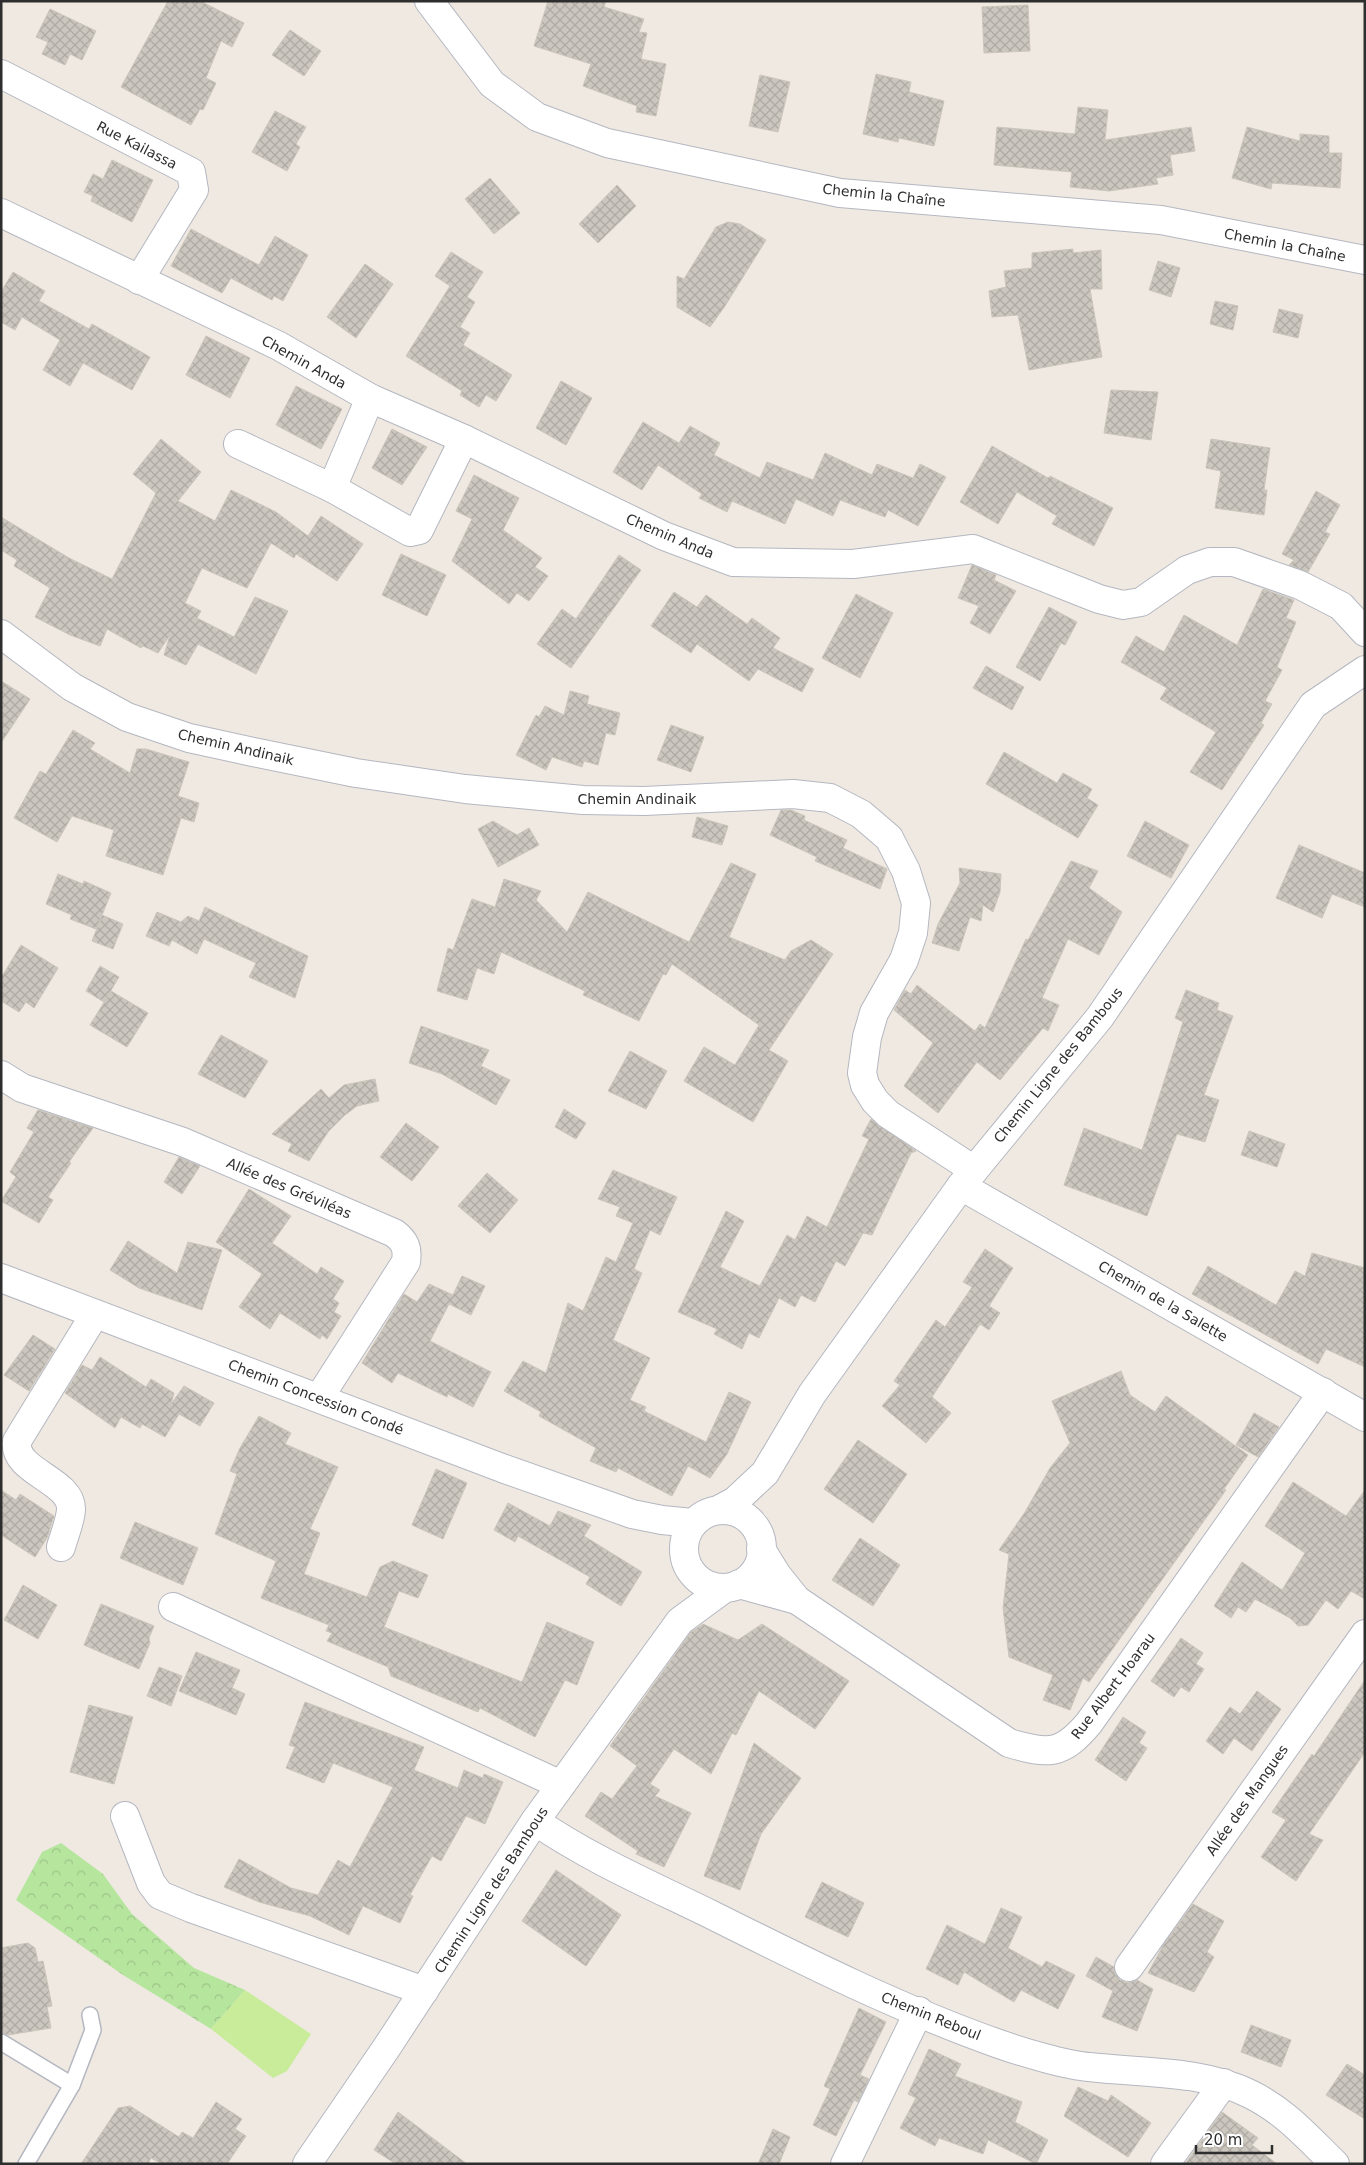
<svg xmlns="http://www.w3.org/2000/svg" width="1366" height="2165" viewBox="0 0 1366 2165" font-family="'DejaVu Sans',sans-serif">
  <defs>
    <pattern id="park-crowns" width="20" height="18" patternUnits="userSpaceOnUse" patternTransform="scale(1.25)"><rect width="20" height="18" fill="#b6e59e"/><path d="M2 6a3 3 0 1 1 6 0M12 15a3 3 0 1 1 6 0" fill="none" stroke="#9dc588"/></pattern>
    <pattern id="building-cross-hatch" width="8" height="8" patternUnits="userSpaceOnUse" patternTransform="scale(1.25)"><rect width="8" height="8" fill="#cbc7bf"/><path d="M0 0l8 8M0 8l8-8" fill="none" stroke="#afaba4"/></pattern>
  </defs>
  <rect width="100%" height="100%" fill="#efe9e1"/>
  <path fill="url(#park-crowns)" d="M61,1843L103,1874L132,1914L194,1968L245,1990L211,2029L123,1975L16,1900L42,1852Z"/>
  <path fill="#c9ec9a" d="M245,1990L311,2034L287,2071L273,2078L211,2029Z"/>
  <g fill="url(#building-cross-hatch)" stroke="#cbc5ba">
    <path d="M168,1H200L244,23L232,47L221,41L206,78L216,83L203,110L200,109L191,125L121,87Z"/>
    <path d="M548,1H606L604,7L644,19L639,32L647,33L641,59L666,64L656,116L636,112L637,106L583,86L591,64L534,46Z"/>
    <path d="M1028,5L1030,51L984,53L982,7Z"/>
    <path d="M50,9L96,31L82,60L70,54L65,65L42,54L48,42L36,37Z"/>
    <path d="M290,30L321,51L304,76L272,55Z"/>
    <path d="M876,74L911,82L909,92L944,101L934,146L899,138L898,142L863,134Z"/>
    <path d="M760,75L790,82L778,132L749,126Z"/>
    <path d="M1078,107L1108,110L1105,140L1191,127L1195,151L1170,155L1173,175L1156,178L1158,184L1109,191L1070,187L1072,172L994,165L997,127L1075,134Z"/>
    <path d="M275,111L306,127L296,144L300,147L287,171L252,152Z"/>
    <path d="M1247,127L1300,141V134L1329,136V153H1342L1340,188L1272,183L1271,189L1232,178Z"/>
    <path d="M112,160L153,180L132,222L91,201L93,196L84,192L93,174L103,179Z"/>
    <path d="M490,178L520,213L494,234L465,199Z"/>
    <path d="M617,185L636,206L598,243L579,224Z"/>
    <path d="M728,222L740,224L766,240L725,306L710,327L677,307V276L684,279L716,227Z"/>
    <path d="M191,229L259,265L275,236L308,255L283,301L274,296L272,300L231,278L222,293L171,266Z"/>
    <path d="M1073,249V253L1101,250L1102,289H1090L1102,357L1029,370L1018,315L992,317L989,291L1006,287L1004,271L1032,268V253Z"/>
    <path d="M451,252L483,272L467,297L475,302L460,327L470,333L463,345L512,375L496,401L486,395L479,407L460,395L462,391L406,356L450,286L435,276Z"/>
    <path d="M1158,261L1180,268L1171,297L1149,290Z"/>
    <path d="M365,264L393,284L356,338L327,317Z"/>
    <path d="M13,272L45,291L39,301L89,329L92,324L150,357L132,390L83,363L70,386L43,370L60,340L22,317L15,330L1,322V292Z"/>
    <path d="M1215,301L1238,306L1233,330L1210,324Z"/>
    <path d="M1279,309L1303,315L1298,338L1273,332Z"/>
    <path d="M206,336L250,358L230,398L186,375Z"/>
    <path d="M561,381L592,398L566,445L536,428Z"/>
    <path d="M296,386L342,409L321,449L276,425Z"/>
    <path d="M1111,390L1158,392L1151,440L1104,433Z"/>
    <path d="M643,422L679,443L690,426L720,443L714,455L760,478L767,462L813,480L825,453L872,475L877,464L913,478L920,464L946,477L918,526L888,510L885,517L840,500L833,516L796,499L785,524L732,501L727,512L699,498L702,494L658,465L642,490L613,472Z"/>
    <path d="M392,429L427,447L402,485L372,468Z"/>
    <path d="M161,439L201,472L178,501L215,521L231,490L276,512L308,536L321,516L363,544L337,581L296,554L294,558L271,543L247,588L202,568L185,603L201,611L197,618L234,637L255,597L288,611L256,674L198,644L186,665L164,655L170,635L158,653L143,646L141,648L107,629L100,646L70,635L35,617L50,588L14,566L17,560L1,550V517L69,558L112,579L156,493L133,474Z"/>
    <path d="M1211,439L1270,448L1264,490H1267L1264,515L1215,508L1221,471L1206,468Z"/>
    <path d="M992,446L1048,478L1050,476L1113,508L1094,546L1052,524L1057,516L1017,492L998,524L960,502Z"/>
    <path d="M474,475L519,498L503,530L542,558L535,567L548,576L529,601L517,593L509,604L452,561L472,519L456,511Z"/>
    <path d="M1316,491L1340,505L1325,532L1330,534L1308,572L1289,565L1294,560L1282,554Z"/>
    <path d="M401,554L446,575L427,616L382,595Z"/>
    <path d="M619,555L641,570L571,668L537,644L562,609L576,619Z"/>
    <path d="M972,565L996,575L994,580L1016,591L990,634L970,623L979,606L958,598Z"/>
    <path d="M1263,589L1294,600L1286,618L1296,622L1277,667L1282,670L1265,701L1272,704L1261,723L1264,725L1222,790L1190,772L1216,732L1160,699L1167,688L1121,662L1136,636L1164,652L1184,615L1237,645Z"/>
    <path d="M674,592L697,607L706,595L747,624L752,618L780,638L773,648L814,669L802,692L758,669L749,681L697,644L691,653L651,626Z"/>
    <path d="M856,594L893,613L860,678L822,658Z"/>
    <path d="M1049,607L1077,622L1065,645L1061,643L1040,681L1016,667Z"/>
    <path d="M986,666L1024,687L1012,710L973,688Z"/>
    <path d="M1,681L30,699L1,743Z"/>
    <path d="M570,691L589,696L587,704L620,713L615,735L606,733L598,765L584,761L582,767L552,757L546,770L516,755L536,715L539,717L545,706L564,715Z"/>
    <path d="M671,725L704,737L691,772L657,760Z"/>
    <path d="M73,730L95,743L90,749L130,773L137,749H146L189,762L178,796L199,803L194,822L181,818L163,875L106,856L114,830L72,816L57,842L14,818L40,771L46,774Z"/>
    <path d="M1004,752L1057,783L1063,773L1092,789L1087,798L1098,805L1078,838L986,784Z"/>
    <path d="M781,810H791L805,816L804,820L847,840L843,848L887,869L880,889L815,861L817,857L770,835Z"/>
    <path d="M697,817L728,826L722,845L692,837Z"/>
    <path d="M493,821L517,835L529,828L539,845L498,867L478,829Z"/>
    <path d="M1145,821L1189,845L1171,878L1127,856Z"/>
    <path d="M1299,845L1365,873V907L1332,894L1322,918L1276,898Z"/>
    <path d="M1071,861L1098,871L1089,888L1122,912L1099,955L1068,939L1042,998L1059,1005L1048,1031L1043,1028L1000,1080L977,1062L938,1113L904,1086L933,1043L894,1010L905,990L911,994L917,985L975,1031L980,1024L985,1028L1026,939L1028,940Z"/>
    <path d="M731,863L756,874L729,937L785,960L791,951L811,940L833,954L769,1050L788,1061L753,1122L684,1081L704,1047L735,1065L759,1025L672,964L666,975L663,974L639,1021L583,995L585,991L501,952L494,974L477,968L467,1000L437,991L448,948L453,950L472,899L495,907L504,879L541,891L536,900L567,932L588,892L689,942Z"/>
    <path d="M959,868L1001,874L1000,892L993,912L983,905L981,921L970,917L959,951L932,943L938,924L960,883Z"/>
    <path d="M58,874L83,884L84,881L111,893L102,915L123,924L113,949L92,941L101,918L96,929L70,919L72,915L46,904Z"/>
    <path d="M205,907L308,956L295,998L249,977L256,963L204,939L197,954L172,940L169,946L146,936L157,912L181,922L188,916L199,921Z"/>
    <path d="M21,945L58,968L34,1008L26,1002L19,1012L1,1001V978Z"/>
    <path d="M100,966L119,977L104,1002L86,991Z"/>
    <path d="M1186,990L1219,1003L1217,1010L1233,1016L1204,1095L1219,1100L1205,1142L1177,1134L1147,1216L1064,1185L1084,1128L1142,1150L1183,1022L1175,1018Z"/>
    <path d="M111,991L148,1013L127,1047L90,1025Z"/>
    <path d="M421,1026L489,1050L481,1066L510,1080L496,1105L442,1074L409,1063Z"/>
    <path d="M221,1035L268,1061L245,1098L198,1074Z"/>
    <path d="M630,1051L667,1071L646,1109L608,1091Z"/>
    <path d="M375,1079L379,1101L357,1106L345,1115L328,1132L309,1161L288,1151L292,1144L272,1134L321,1089L329,1098L344,1085Z"/>
    <path d="M564,1109L586,1123L576,1139L555,1127Z"/>
    <path d="M38,1110L93,1128L69,1162L71,1163L48,1197L53,1200L39,1223L1,1201L16,1177L10,1172L34,1132L27,1128Z"/>
    <path d="M871,1119L916,1151L911,1153L872,1235L863,1233L845,1266L836,1261L815,1302L801,1295L795,1307L779,1298L759,1338L749,1333L742,1349L714,1334L717,1329L678,1312L726,1211L744,1221L720,1267L760,1286L787,1235L795,1240L807,1216L827,1227L869,1139L862,1136Z"/>
    <path d="M406,1123L439,1147L412,1181L380,1157Z"/>
    <path d="M1249,1131L1285,1144L1277,1167L1241,1155Z"/>
    <path d="M179,1157L200,1166L182,1194L164,1182Z"/>
    <path d="M613,1170L677,1197L660,1235L650,1230L634,1269L642,1273L613,1340L650,1358L630,1400L646,1407L644,1411L706,1442L729,1392L751,1402L727,1454L710,1478L688,1466L672,1496L618,1468L616,1472L590,1461L596,1448L539,1416L541,1412L504,1391L523,1361L546,1373L568,1303L583,1311L606,1257L616,1262L633,1223L616,1216L620,1207L598,1199Z"/>
    <path d="M487,1173L518,1200L490,1233L458,1206Z"/>
    <path d="M249,1189L291,1216L272,1243L317,1274L321,1267L344,1281L333,1299L339,1303L334,1312L341,1316L327,1339L322,1335L320,1339L280,1313L270,1329L239,1307L262,1274L216,1242Z"/>
    <path d="M128,1241L177,1273L188,1242L222,1250L202,1310L139,1288L110,1270Z"/>
    <path d="M985,1249L1013,1268L989,1306L1000,1313L989,1330L980,1324L932,1397L951,1413L926,1443L882,1406L900,1385L894,1381L936,1320L945,1327L972,1287L963,1282Z"/>
    <path d="M1312,1253L1365,1268V1367L1326,1349L1318,1364L1192,1294L1208,1266L1276,1305L1295,1271L1305,1276Z"/>
    <path d="M462,1276L485,1286L471,1315L449,1304L430,1341L491,1372L473,1407L448,1394L447,1397L398,1373L392,1383L362,1363L404,1294L417,1302L429,1284L453,1295Z"/>
    <path d="M33,1335L55,1349L29,1391L4,1375Z"/>
    <path d="M100,1357L146,1387L151,1379L174,1393L171,1404L184,1386L214,1403L200,1426L179,1414L165,1437L142,1424L140,1428L121,1417L115,1428L65,1393L82,1365L92,1370Z"/>
    <path d="M1121,1371L1130,1395L1155,1412L1166,1396L1248,1455L1224,1489L1226,1490L1089,1682L1083,1678L1070,1710L1043,1700L1053,1675L1009,1657L1003,1608L1009,1554L999,1550L1025,1512L1050,1468L1070,1443L1052,1401Z"/>
    <path d="M1254,1413L1279,1427L1258,1457L1236,1445Z"/>
    <path d="M259,1416L291,1433L285,1444L338,1467L310,1529L320,1533L304,1574L367,1597L380,1567L393,1561L428,1575L418,1598L399,1591L384,1627L522,1682L547,1622L594,1642L577,1685L565,1680L535,1737L480,1708L478,1712L391,1676L388,1667L327,1641L332,1633L326,1631L329,1625L261,1598L276,1561L215,1534L237,1474L230,1471L240,1448Z"/>
    <path d="M858,1440L907,1474L873,1523L824,1489Z"/>
    <path d="M436,1469L467,1483L443,1539L412,1525Z"/>
    <path d="M1293,1482L1346,1516L1365,1490V1599L1351,1591L1338,1609L1326,1600L1308,1625L1298,1626L1290,1618L1255,1599L1246,1612L1238,1607L1231,1618L1214,1606L1242,1562L1282,1590L1305,1553L1265,1526Z"/>
    <path d="M1,1490L16,1500L20,1494L54,1516L47,1538L35,1557L1,1535Z"/>
    <path d="M508,1503L550,1526L558,1511L591,1525L584,1536L642,1572L621,1606L586,1584L590,1577L518,1536L515,1542L494,1530Z"/>
    <path d="M135,1522L198,1548L183,1585L120,1558Z"/>
    <path d="M860,1538L900,1565L873,1606L832,1580Z"/>
    <path d="M23,1585L57,1605L38,1639L4,1620Z"/>
    <path d="M101,1604L154,1626L149,1638L150,1643L139,1669L84,1645Z"/>
    <path d="M703,1624L738,1640L762,1624L849,1681L815,1729L759,1691L736,1735L732,1733L711,1774L674,1749L650,1784L660,1790L655,1796L691,1813L664,1867L636,1854L638,1851L585,1816L601,1792L612,1799L637,1766L610,1746L691,1632Z"/>
    <path d="M1181,1638L1203,1653L1196,1664L1204,1669L1189,1692L1181,1687L1174,1697L1151,1681Z"/>
    <path d="M196,1652L240,1670L232,1688L245,1694L236,1715L179,1691Z"/>
    <path d="M159,1667L182,1676L171,1706L147,1696Z"/>
    <path d="M1365,1680V1752L1309,1834L1323,1840L1296,1881L1261,1857L1286,1820L1272,1812L1312,1754L1314,1756Z"/>
    <path d="M1257,1691L1281,1709L1252,1751L1234,1738L1223,1754L1206,1741L1230,1707L1240,1714Z"/>
    <path d="M305,1702L424,1747L414,1770L458,1788L464,1770L483,1778L484,1774L503,1782L485,1824L466,1816L441,1861L432,1856L410,1895L413,1896L400,1923L363,1906L349,1935L310,1916L259,1902L224,1887L239,1859L291,1888L318,1895L338,1860L350,1867L393,1787L333,1763L324,1783L286,1768L295,1747L289,1745Z"/>
    <path d="M89,1705L133,1717L114,1784L70,1772Z"/>
    <path d="M1123,1717L1146,1732L1139,1743L1147,1748L1126,1781L1095,1760Z"/>
    <path d="M754,1743L801,1778L761,1834L740,1890L704,1876Z"/>
    <path d="M556,1870L621,1915L586,1966L522,1921Z"/>
    <path d="M822,1882L864,1903L848,1937L805,1917Z"/>
    <path d="M1193,1904L1224,1921L1207,1952L1214,1957L1194,1992L1148,1973L1164,1944Z"/>
    <path d="M1001,1908L1022,1917L1008,1948L1042,1967L1046,1961L1075,1975L1058,2009L1021,1990L1014,2002L964,1972L958,1985L926,1969L947,1925L985,1944Z"/>
    <path d="M28,1943L35,1948L38,1962L43,1961L52,2006L47,2007L51,2028L8,2035L3,2033L1,2024V1948Z"/>
    <path d="M1096,1957L1114,1967L1115,1974L1120,1980L1128,1983L1137,1980L1153,1989L1137,2031L1102,2017L1113,1991L1086,1976Z"/>
    <path d="M859,2008L886,2022L860,2075L869,2079L858,2102L854,2100L836,2136L813,2125L830,2089L824,2086Z"/>
    <path d="M1251,2025L1291,2040L1281,2067L1241,2052Z"/>
    <path d="M929,2049L961,2064L955,2076L1022,2102L1015,2122L1048,2140L1036,2164L988,2140L983,2154L939,2138L935,2146L900,2128L916,2098L908,2094Z"/>
    <path d="M1347,2064L1365,2075V2119L1326,2095Z"/>
    <path d="M1078,2087L1108,2101L1111,2095L1151,2123L1128,2157L1064,2116Z"/>
    <path d="M216,2102L242,2119L235,2129L246,2136L227,2164H162L151,2158L148,2164H81L118,2108L130,2106L179,2137L182,2132L193,2138Z"/>
    <path d="M398,2112L467,2164H396L374,2150Z"/>
    <path d="M1222,2112L1258,2138L1252,2145L1277,2164H1185Z"/>
    <path d="M773,2129L790,2137L779,2164H758Z"/>
  </g>
  <g fill="none" stroke-linecap="round" stroke-linejoin="round">
    <defs>
      <g id="lane">
        <path d="M1,2042L72,2085"/>
        <path d="M26,2164L72,2085L93,2030L90,2015"/>
      </g>
      <g id="street">
        <path d="M429,1L492,84L537,117L607,143L840,193L1161,220L1365,260"/>
        <path d="M1,74L191,172L194,190L139,280"/>
        <path d="M1,213L279,346L370,398L464,439L664,536L733,562L853,564L973,549L1099,599L1123,605L1141,602L1187,570L1210,562H1234L1300,585L1341,606L1365,632"/>
        <path d="M238,444L332,488L410,532L419,530L464,439"/>
        <path d="M332,488L370,398"/>
        <path d="M1,634L72,687L127,717L189,738L253,752L356,773L465,789L583,800L644,801L793,794L830,798L861,814L889,838L906,871L916,903L913,933L904,960L874,1013L867,1037L862,1073L865,1085L875,1101L888,1114L974,1170"/>
        <path d="M1,1075L22,1088L183,1142L394,1233C405,1241 408,1248 406,1262L319,1398"/>
        <path d="M961,1186L1365,1417"/>
        <path d="M61,1547C64,1536 70,1522 71,1510C73,1480 12,1472 17,1441L95,1314"/>
        <path d="M761,1549L777,1575L797,1600L1009,1743C1049,1755 1062,1755 1089,1723L1323,1392"/>
        <path d="M739,1584L797,1600"/>
        <path d="M173,1607L561,1785"/>
        <path d="M125,1816L151,1883L160,1895L191,1908L424,1991"/>
        <path d="M535,1821C590,1859 653,1886 712,1915C806,1962 900,2009 999,2044C1022,2052 1065,2065 1089,2067C1142,2073 1202,2070 1250,2094C1285,2111 1308,2138 1335,2164"/>
        <path d="M1129,1967L1365,1634"/>
        <path d="M845,2164L919,2011"/>
        <path d="M1165,2164L1224,2083"/>
      </g>
      <g id="secondary">
        <path d="M1,1278L502,1468L632,1514L662,1520L693,1523"/>
        <path d="M718,1510L735,1501L765,1473L812,1394L961,1186L1100,1017L1313,705L1365,670"/>
        <circle cx="723" cy="1549" r="39"/>
        <path d="M307,2164L387,2047L535,1821L680,1621L725,1588"/>
      </g>
    </defs>
    <use href="#lane" stroke="#b4b7c1" stroke-width="18"/>
    <use href="#street" stroke="#b4b7c1" stroke-width="30"/>
    <use href="#secondary" stroke="#b4b7c1" stroke-width="30"/>
    <use href="#lane" stroke="#fff" stroke-width="15"/>
    <use href="#street" stroke="#fff" stroke-width="28"/>
    <use href="#secondary" stroke="#fff" stroke-width="28"/>
  </g>
  <g text-anchor="middle" stroke-width="4" stroke-linejoin="round" paint-order="stroke">
    <g font-size="14" fill="#2e2e2e" stroke="#fff">
      <text transform="translate(137 145) rotate(27)" y="5">Rue Kailassa</text>
      <text transform="translate(884 195) rotate(6)" y="5">Chemin la Chaîne</text>
      <text transform="translate(1285 245) rotate(11)" y="5">Chemin la Chaîne</text>
      <text transform="translate(304 362) rotate(29)" y="5">Chemin Anda</text>
      <text transform="translate(670 536) rotate(23)" y="5">Chemin Anda</text>
      <text transform="translate(236 747) rotate(13)" y="5">Chemin Andinaik</text>
      <text x="637" y="804">Chemin Andinaik</text>
      <text transform="translate(1058 1065) rotate(-51)" y="5">Chemin Ligne des Bambous</text>
      <text transform="translate(289 1188) rotate(23)" y="5">Allée des Gréviléas</text>
      <text transform="translate(1163 1301) rotate(30)" y="5">Chemin de la Salette</text>
      <text transform="translate(316 1397) rotate(21)" y="5">Chemin Concession Condé</text>
      <text transform="translate(1113 1686) rotate(-53)" y="5">Rue Albert Hoarau</text>
      <text transform="translate(1247 1800) rotate(-55)" y="5">Allée des Mangues</text>
      <text transform="translate(491 1890) rotate(-57)" y="5">Chemin Ligne des Bambous</text>
      <text transform="translate(931 2016) rotate(22)" y="5">Chemin Reboul</text>
    </g>
  </g>
  <rect width="1366" height="2165" fill="none" stroke="#2e2e2e" stroke-width="5"/>
  <path d="M1196 2145v8h76v-8" fill="none" stroke="#2e2e2e" stroke-width="2.5"/>
  <text x="1204" y="2145" font-size="15" fill="#2e2e2e" stroke="#ffffff" stroke-width="4" paint-order="stroke">20 m</text>
</svg>
